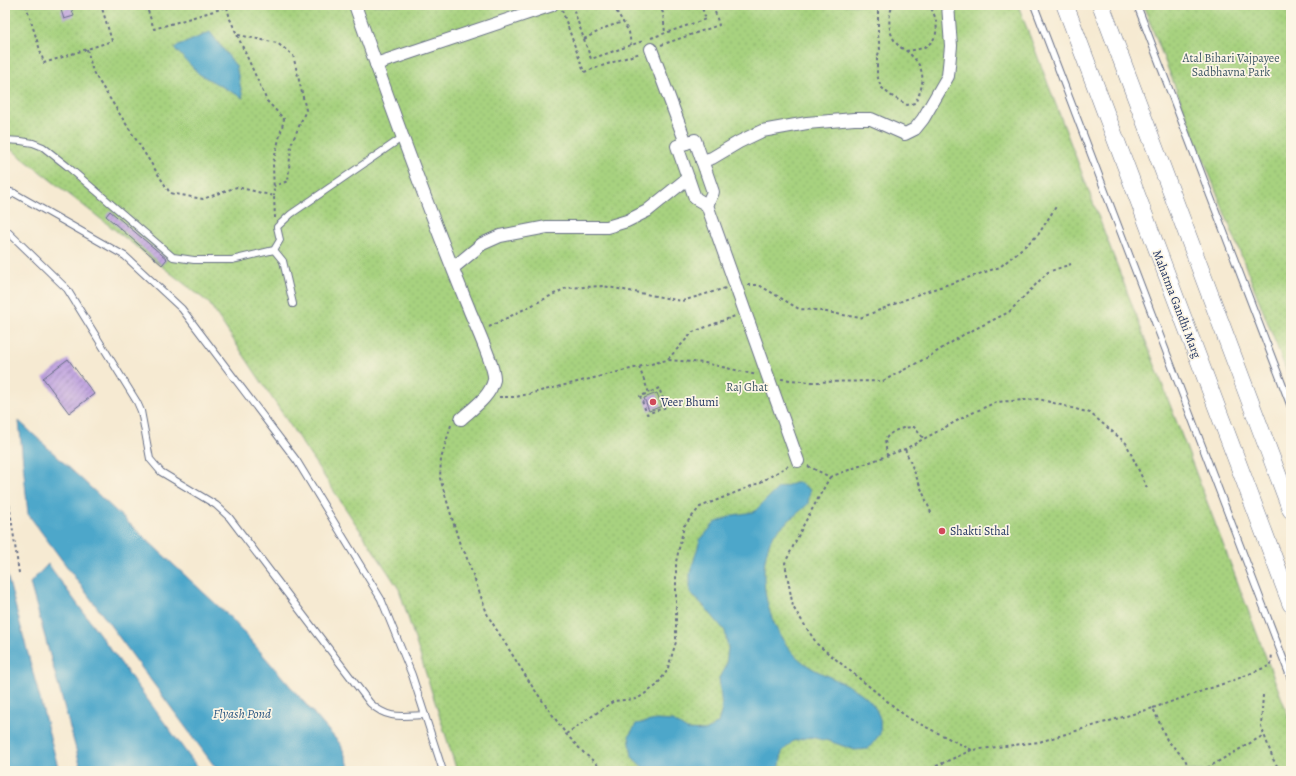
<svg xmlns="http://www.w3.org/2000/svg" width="1296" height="776" viewBox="0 0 1296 776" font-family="Alegreya,serif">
  <defs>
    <pattern id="park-dots" width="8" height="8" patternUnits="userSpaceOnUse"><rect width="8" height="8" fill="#a7d27f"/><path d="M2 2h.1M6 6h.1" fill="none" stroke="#8fb570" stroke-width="1.8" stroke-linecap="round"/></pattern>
    <pattern id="building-hatch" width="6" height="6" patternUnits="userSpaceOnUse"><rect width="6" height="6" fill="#bea1df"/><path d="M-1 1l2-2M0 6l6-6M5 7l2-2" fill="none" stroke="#9a84b8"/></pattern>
  </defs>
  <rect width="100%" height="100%" fill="#fcf5e5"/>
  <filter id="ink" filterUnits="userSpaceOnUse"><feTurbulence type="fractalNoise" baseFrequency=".025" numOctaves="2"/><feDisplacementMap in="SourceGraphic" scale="8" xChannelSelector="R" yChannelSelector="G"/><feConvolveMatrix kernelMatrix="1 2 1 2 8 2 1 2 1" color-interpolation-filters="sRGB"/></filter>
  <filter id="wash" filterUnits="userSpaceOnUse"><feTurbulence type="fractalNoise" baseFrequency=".012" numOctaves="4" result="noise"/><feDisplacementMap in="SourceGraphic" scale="16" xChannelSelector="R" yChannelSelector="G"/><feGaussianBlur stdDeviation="0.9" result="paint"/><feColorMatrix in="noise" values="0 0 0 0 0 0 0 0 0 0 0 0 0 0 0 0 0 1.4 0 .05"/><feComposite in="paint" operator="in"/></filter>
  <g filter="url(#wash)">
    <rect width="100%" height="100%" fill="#f6ead2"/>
    <g fill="url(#park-dots)" stroke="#61806e">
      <path d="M5,5H1018L1291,723V771H457L399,589L209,303L12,150L5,149Z"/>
      <path d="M1143,5H1291V382Z"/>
    </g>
    <g fill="#4da7ca" stroke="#346b94">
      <path d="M210,32L236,66L243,98L199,74L174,48Z"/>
      <path d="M19,421L232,619L341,745L351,771H218L28,514Z"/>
      <path d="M799,482L810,490L808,504C801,511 776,530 772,537C753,576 769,637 804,663C828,681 868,685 879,716C881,721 880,728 880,734L868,749L855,750L829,741L810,737L793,741L782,752L779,771H647L632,757L629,736L636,724L656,720L673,721L687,730L706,731L718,723L722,709L719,678L726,665L728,648L725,631L704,606L690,593V574L700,540L715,523L734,515L754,512L778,488Z"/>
      <path d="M48,564L200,771H82L30,583Z"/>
      <path d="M5,567L59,771H5Z"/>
    </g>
    <g id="blocks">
      <g fill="url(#building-hatch)">
        <path d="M71,7L74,16L64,19L61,10Z"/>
        <path d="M110,211L167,259L162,265L106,216Z"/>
        <path d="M68,359L94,394L69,413L43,378Z"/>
        <path d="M657,393L662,406L649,411L644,398Z"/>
      </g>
    </g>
  </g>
  <g filter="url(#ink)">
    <use href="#blocks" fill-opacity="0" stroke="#687087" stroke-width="1"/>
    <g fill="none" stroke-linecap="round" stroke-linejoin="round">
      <defs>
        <g id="lane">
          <path d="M1034,5L1291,679"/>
          <path d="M1137,5L1291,407"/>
          <path d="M5,140L21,141L33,143L43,147L67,166L173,257L194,260H232L274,250L280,240L277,227L291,214L403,137"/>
          <path d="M5,190L14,193L125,256L182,309L297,461L381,599L412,675L443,771"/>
          <path d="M5,199L14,193"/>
          <path d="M5,229L67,289L137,402L141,411L150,459L161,472L216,505L229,517L370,703C388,720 402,716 425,715"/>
          <path d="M274,250L283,261L293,304"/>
        </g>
        <g id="street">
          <path d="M355,5C391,107 428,209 469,309C474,322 496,369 494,380C490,397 473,408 461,419"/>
          <path d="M651,49L686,143"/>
          <path d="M376,64L552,5"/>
          <path d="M695,140L713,192L707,205L695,198L677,146Z"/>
          <path d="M702,161L712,158L739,142L762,131L807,123L854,119H871L905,134L915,129L923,119L948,76L951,46L948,5"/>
          <path d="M707,205L798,461"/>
          <path d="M453,268L482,244L500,236L547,227H607L627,221L647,211L688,178"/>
        </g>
        <g id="secondary">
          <path d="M1065,5L1291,604"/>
          <path d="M1101,5L1291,510"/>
        </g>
      </defs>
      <use href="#lane" stroke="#687087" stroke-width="8"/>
      <use href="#street" stroke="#687087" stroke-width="14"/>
      <use href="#secondary" stroke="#687087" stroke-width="18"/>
      <g stroke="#687087" stroke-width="2" stroke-dasharray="3 3" stroke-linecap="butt">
        <path d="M26,5L44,63L112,41L101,5"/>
        <path d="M146,5L154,29L227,7L226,5"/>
        <path d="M572,5L591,59L643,41"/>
        <path d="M616,5L617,12L629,32L631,45"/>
        <path d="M659,5L663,13L665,33"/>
        <path d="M878,5V35L880,49L877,58V75L881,87L890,95L907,105L915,103C924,86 927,70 911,55C908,51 902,49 899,46C888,36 887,17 893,5"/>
        <path d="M227,7L230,19L267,101L284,119L273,163L274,196"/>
        <path d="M562,10L584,72L640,53"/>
        <path d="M238,35L277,43L293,55L306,110L291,145L288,181L274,186"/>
        <path d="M651,38L706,19L701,5"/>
        <path d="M584,39L607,27L623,22"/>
        <path d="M661,45L719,25L713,5"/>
        <path d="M87,49L93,72L170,193L203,199L237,187L274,196L275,218"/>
        <path d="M906,51C912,50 918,50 924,47C942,39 938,18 929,5"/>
        <path d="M748,285H759L799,309L815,310L860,318L919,294L1000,267L1038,235L1057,205"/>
        <path d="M489,327L566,288L603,286L682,301L726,288"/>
        <path d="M668,359L693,332L735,316"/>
        <path d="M639,367L649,393L659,388L666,407L647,414L640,396L649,393"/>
        <path d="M781,379L811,382L883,381L930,356L963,335L1009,312L1048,272L1071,264"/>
        <path d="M499,397H516L667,360L705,363L757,375"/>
        <path d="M451,425L441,459L440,478L461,548L465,553L488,616L532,686L566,734L584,753L605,771"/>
        <path d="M905,449L932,515"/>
        <path d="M887,456L885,440C891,430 903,427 914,427L924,439"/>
        <path d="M808,466L830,477L804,524L785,563L793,607L817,644L908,718L972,750L1039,742L1153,708L1167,740L1185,759L1190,771"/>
        <path d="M5,475L19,573"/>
        <path d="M830,477L905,449L966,416L996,402L1039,399L1090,413L1126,443L1147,488"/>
        <path d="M1263,695L1261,726L1273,759L1280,771"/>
        <path d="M1153,708L1237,679L1271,665L1272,653"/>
        <path d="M566,734L614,701L637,699L656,686L667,671L676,642V562L684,526L700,507L759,483L788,466"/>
        <path d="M925,771L972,750"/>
        <path d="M1202,771L1264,735"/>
      </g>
      <use href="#lane" stroke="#fff" stroke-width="6"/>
      <use href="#street" stroke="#fff" stroke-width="12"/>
      <use href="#secondary" stroke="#fff" stroke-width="17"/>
    </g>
  </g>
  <g fill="#d1495b" stroke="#fcf5e5" stroke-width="1.5">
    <circle cx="653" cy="402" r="4"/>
    <circle cx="942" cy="531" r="4"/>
  </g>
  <g text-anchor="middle" stroke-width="3.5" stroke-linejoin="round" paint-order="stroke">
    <g font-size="12" fill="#3e5866" stroke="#fcf5e5">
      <text x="1231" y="62">Atal Bihari Vajpayee<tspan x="1231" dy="14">Sadbhavna Park</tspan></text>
      <text x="747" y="391">Raj Ghat</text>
    </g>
    <g font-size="12" fill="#1b2f5e" stroke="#fcf5e5">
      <text transform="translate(1177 304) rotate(69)" y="4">Mahatma Gandhi Marg</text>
    </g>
    <g font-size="12" fill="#1b2f5e" stroke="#fcf5e5" text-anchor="start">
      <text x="661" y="406">Veer Bhumi</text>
      <text x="950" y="535">Shakti Sthal</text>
    </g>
    <g font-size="13" font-style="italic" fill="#2c5984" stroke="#fcf5e5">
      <text x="242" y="718">Flyash Pond</text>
    </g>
  </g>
  <rect width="1296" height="776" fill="none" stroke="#fcf5e5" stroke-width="20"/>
</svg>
